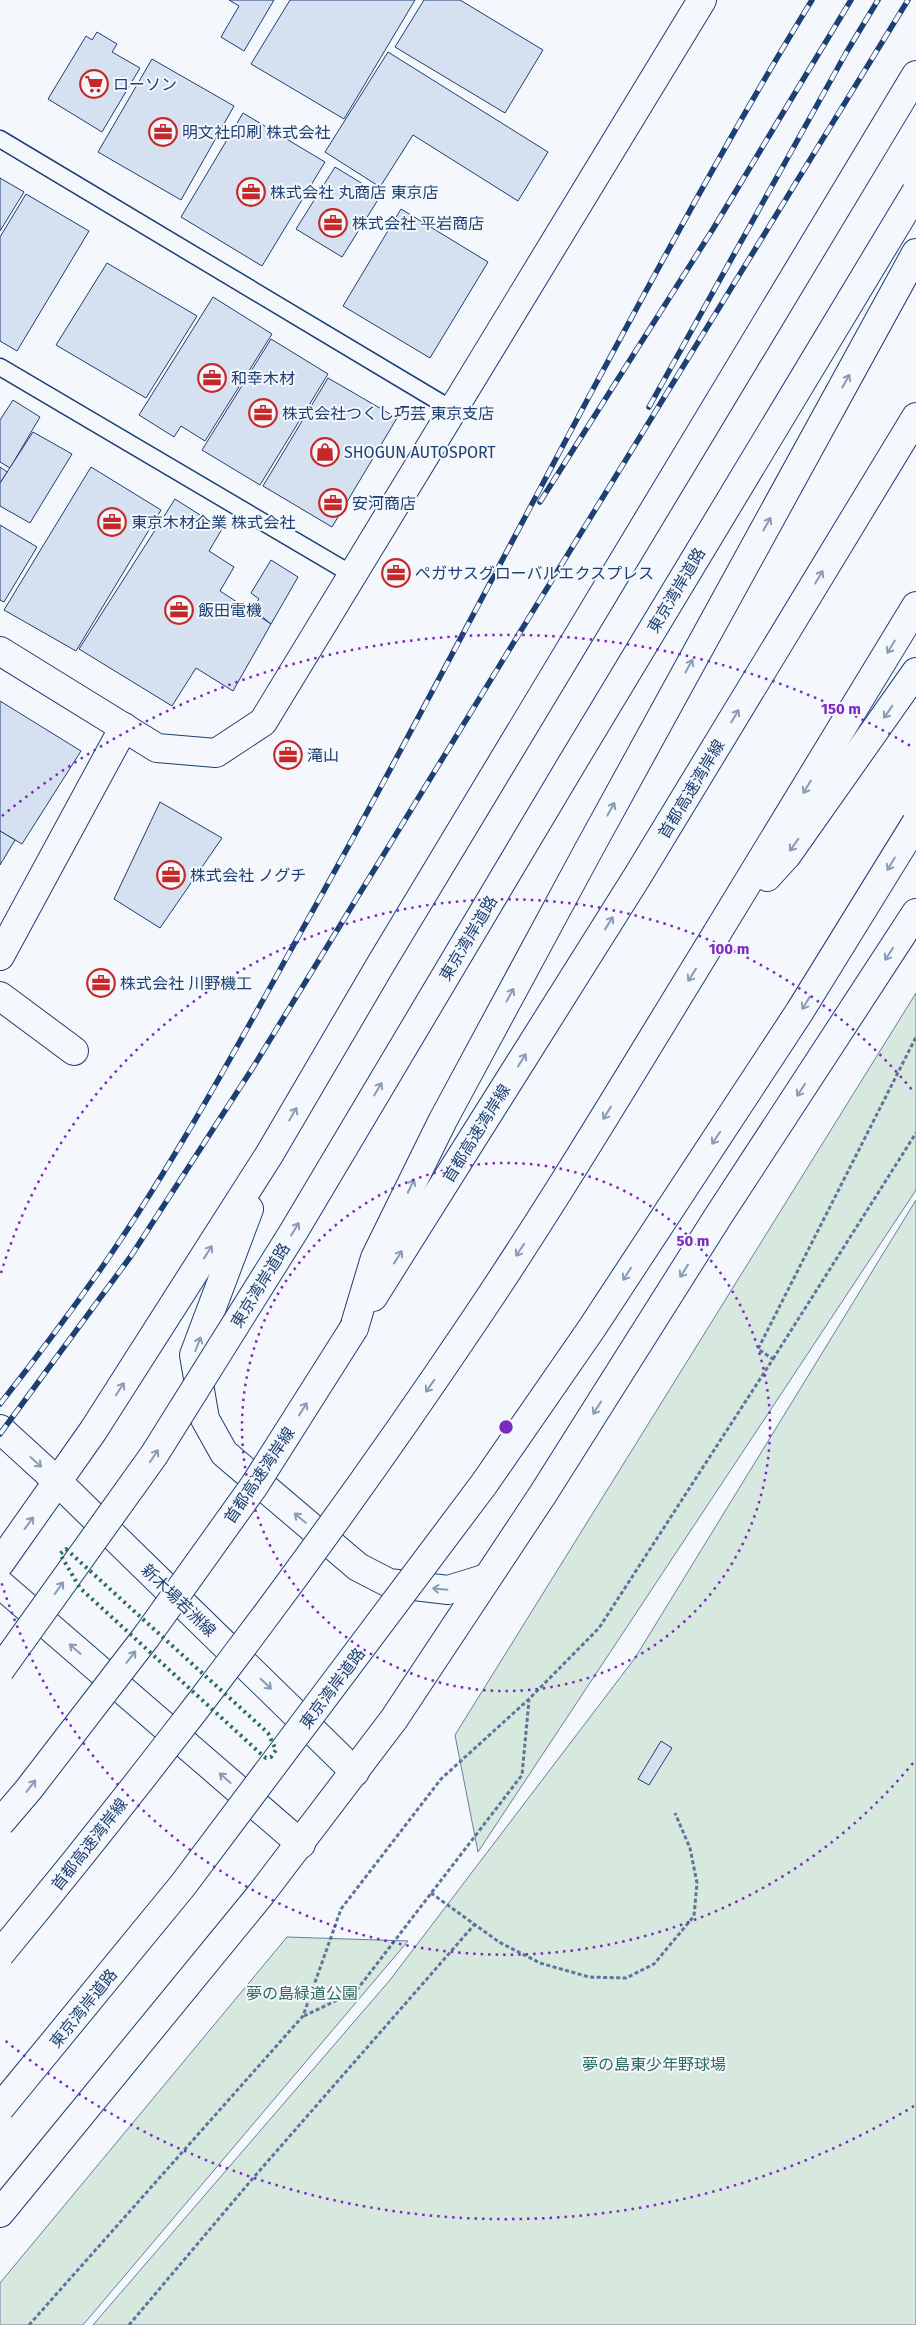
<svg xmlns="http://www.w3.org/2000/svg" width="916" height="2325" viewBox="0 0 916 2325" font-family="'Fira Sans','Noto Sans JP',sans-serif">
  <rect width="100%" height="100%" fill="#f4f7fb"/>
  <g fill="#d7e8df" stroke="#687fa3">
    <path d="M916,993V1190L478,1852L455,1735Z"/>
    <path d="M916,1200V2325H93L390,1980L635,1658Z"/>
    <path d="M287,1937L408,1941L83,2325H0V2283Z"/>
  </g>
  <g fill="#d5e0f0" stroke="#1d3f73">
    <path d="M229,0H274L244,51L221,37L239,6Z"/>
    <path d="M290,0H415L344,119L251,64Z"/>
    <path d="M424,0H460L543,50L505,113L395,47Z"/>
    <path d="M97,32L117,44L112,52L140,68L102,132L48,99L86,36L92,40Z"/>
    <path d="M388,52L548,152L518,201L413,135L380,187L325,152Z"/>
    <path d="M152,59L234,106L181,200L98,152Z"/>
    <path d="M243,113L325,162L262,266L181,217Z"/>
    <path d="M335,167L381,195L342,257L296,229Z"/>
    <path d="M0,178L24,192L0,231Z"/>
    <path d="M26,194L89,231L17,351L0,341V237Z"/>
    <path d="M401,209L488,262L430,358L343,306Z"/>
    <path d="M107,263L197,316L146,398L56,345Z"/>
    <path d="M213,297L272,334L205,441L181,426L174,437L139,415Z"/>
    <path d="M271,339L328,374L260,485L202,450Z"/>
    <path d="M328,378L397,418L332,527L263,486Z"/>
    <path d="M13,400L40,417L10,468L0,462V420Z"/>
    <path d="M33,432L72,454L30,523L0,506V483Z"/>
    <path d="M0,467L7,472L0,483Z"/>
    <path d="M91,467L161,510L76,651L4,610Z"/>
    <path d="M175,499L222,529L209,551L234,567L220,591L271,624L233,691L196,668L172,706L79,649Z"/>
    <path d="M0,525L37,547L4,602L0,600Z"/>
    <path d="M271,560L298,577L271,624L252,608L259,599L251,593Z"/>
    <path d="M0,701L81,751L22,844L0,831Z"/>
    <path d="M160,802L222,838L160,928L114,899Z"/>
    <path d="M0,831L15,840L0,865Z"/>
    <path d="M661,1741L672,1748L649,1785L638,1779Z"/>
  </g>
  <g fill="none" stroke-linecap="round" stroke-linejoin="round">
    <defs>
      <g id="service">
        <path d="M0,139L453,410"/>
        <path d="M0,367L353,575"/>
      </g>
      <g id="minor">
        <path d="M0,956L124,727"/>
        <path d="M0,996L74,1051"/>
      </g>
      <g id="tertiary">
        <path d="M0,651L157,748L216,753L263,722L702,0"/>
        <path d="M0,1429L58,1482L355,1772"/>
        <path d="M0,1584L301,1844"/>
      </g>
      <g id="trunk">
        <path d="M249,1209L194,1355L205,1419L224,1453L358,1567L389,1583L448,1590L487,1578"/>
        <path d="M0,1563L93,1431L269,1155L382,962L916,75"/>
        <path d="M0,2213L261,1894L394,1719L543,1494L719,1215L916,913"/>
      </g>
      <g id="motorway">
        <path d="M767,877L787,855L916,672"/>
        <path d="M717,933L916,606"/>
        <path d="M373,1297L637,877L916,417"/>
        <path d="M354,1328L375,1258L443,1120L588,851L916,253"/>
      </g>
    </defs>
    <use href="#service" stroke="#1d3f73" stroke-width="19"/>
    <use href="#minor" stroke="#1d3f73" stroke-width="30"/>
    <use href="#tertiary" stroke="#1d3f73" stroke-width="30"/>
    <use href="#trunk" stroke="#1d3f73" stroke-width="30"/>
    <use href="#motorway" stroke="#1d3f73" stroke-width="30"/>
    <g stroke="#5e769c" stroke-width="3" stroke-dasharray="4 2.5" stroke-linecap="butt">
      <path d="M773,1359L916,1133"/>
      <path d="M431,1893L499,1942L540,1963L589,1977L626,1978L654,1964L694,1916L697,1883L690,1848L675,1813"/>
      <path d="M304,2016L356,1991L522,1775L529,1700"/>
      <path d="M29,2325L303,2016L341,1909L441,1779L529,1699L599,1628L773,1359L758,1349L916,1037"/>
      <path d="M129,2325L254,2177L474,1925"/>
    </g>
    <use href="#service" stroke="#f4f7fb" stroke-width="16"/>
    <use href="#minor" stroke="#f4f7fb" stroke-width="28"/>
    <use href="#tertiary" stroke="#f4f7fb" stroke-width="28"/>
    <use href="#trunk" stroke="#f4f7fb" stroke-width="28"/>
    <use href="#motorway" stroke="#f4f7fb" stroke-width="28"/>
    <defs>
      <g id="rail">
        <path d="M649,407L846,53L878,0"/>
        <path d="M540,502L713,229L851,0"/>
        <path d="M0,1404C37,1357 73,1309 107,1260C179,1155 240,1041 302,930C402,752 496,571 592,391C663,259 734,127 812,0"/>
        <path d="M0,1434L131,1256L252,1069L908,0"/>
      </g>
    </defs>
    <use href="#rail" stroke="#1d3f73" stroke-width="5.5"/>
    <use href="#rail" stroke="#f4f7fb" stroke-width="4" stroke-dasharray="11" stroke-linecap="butt"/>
    <defs>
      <g id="trunk-bridge">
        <path d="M0,1670L154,1455L294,1231L568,770L916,192"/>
        <path d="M0,2108L183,1885L484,1484L592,1328L800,1011L916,823"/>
      </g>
      <g id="motorway-bridge">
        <path d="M0,1823L29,1789L146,1637L254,1486L354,1328"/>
        <path d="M0,1954C168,1751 327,1540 474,1321C559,1195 637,1063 717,933"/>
      </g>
    </defs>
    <use href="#trunk-bridge" stroke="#1d3f73" stroke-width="30" stroke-linecap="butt"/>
    <use href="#motorway-bridge" stroke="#1d3f73" stroke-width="30" stroke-linecap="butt"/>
    <use href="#trunk-bridge" stroke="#f4f7fb" stroke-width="28"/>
    <use href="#motorway-bridge" stroke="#f4f7fb" stroke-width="28"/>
    <path stroke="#2c6c60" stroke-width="4" stroke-dasharray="2.5 4" stroke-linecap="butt" d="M66,1549L268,1733L276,1750L271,1757L266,1758L261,1754L80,1588L60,1554Z"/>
  </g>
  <defs><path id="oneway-shaft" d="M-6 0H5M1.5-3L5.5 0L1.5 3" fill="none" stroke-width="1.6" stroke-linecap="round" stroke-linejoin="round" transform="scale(1.25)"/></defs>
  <g stroke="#889bb7">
    <use href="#oneway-shaft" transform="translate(846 381) rotate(-61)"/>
    <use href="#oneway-shaft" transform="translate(767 524) rotate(-61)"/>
    <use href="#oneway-shaft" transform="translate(819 577) rotate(-59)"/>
    <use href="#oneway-shaft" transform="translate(891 647) rotate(121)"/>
    <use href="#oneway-shaft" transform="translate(689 666) rotate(-61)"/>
    <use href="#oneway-shaft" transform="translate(888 712) rotate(125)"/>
    <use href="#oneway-shaft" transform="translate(735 716) rotate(-59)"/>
    <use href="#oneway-shaft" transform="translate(807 787) rotate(121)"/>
    <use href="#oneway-shaft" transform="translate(611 809) rotate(-61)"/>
    <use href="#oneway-shaft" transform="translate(794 845) rotate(125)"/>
    <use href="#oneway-shaft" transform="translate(891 864) rotate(121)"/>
    <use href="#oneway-shaft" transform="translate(609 923) rotate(-58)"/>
    <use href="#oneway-shaft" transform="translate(889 954) rotate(123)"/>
    <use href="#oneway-shaft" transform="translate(692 975) rotate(122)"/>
    <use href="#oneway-shaft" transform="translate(510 995) rotate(-62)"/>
    <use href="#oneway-shaft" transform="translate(806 1003) rotate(122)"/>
    <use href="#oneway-shaft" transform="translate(522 1060) rotate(-58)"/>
    <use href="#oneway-shaft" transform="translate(378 1089) rotate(-59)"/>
    <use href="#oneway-shaft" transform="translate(801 1090) rotate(123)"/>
    <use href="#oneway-shaft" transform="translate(607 1113) rotate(122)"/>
    <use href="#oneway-shaft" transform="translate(293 1114) rotate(-60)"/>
    <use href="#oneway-shaft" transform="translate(716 1138) rotate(124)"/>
    <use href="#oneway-shaft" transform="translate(411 1186) rotate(-64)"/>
    <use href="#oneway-shaft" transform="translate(295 1229) rotate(-59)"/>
    <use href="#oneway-shaft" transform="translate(520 1250) rotate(123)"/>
    <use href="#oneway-shaft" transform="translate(208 1252) rotate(-58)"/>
    <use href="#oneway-shaft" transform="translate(398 1257) rotate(-58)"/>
    <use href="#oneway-shaft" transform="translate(684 1271) rotate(122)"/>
    <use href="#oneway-shaft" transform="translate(627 1274) rotate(123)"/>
    <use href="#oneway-shaft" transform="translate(198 1344) rotate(-69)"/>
    <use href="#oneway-shaft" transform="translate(430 1386) rotate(125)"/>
    <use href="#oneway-shaft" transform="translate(120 1389) rotate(-57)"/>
    <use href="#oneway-shaft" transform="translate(597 1408) rotate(122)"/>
    <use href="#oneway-shaft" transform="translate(303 1409) rotate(-58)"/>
    <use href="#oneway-shaft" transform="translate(154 1456) rotate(-56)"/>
    <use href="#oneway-shaft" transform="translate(36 1462) rotate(42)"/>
    <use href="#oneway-shaft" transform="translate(300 1518) rotate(-140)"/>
    <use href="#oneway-shaft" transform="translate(29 1523) rotate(-54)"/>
    <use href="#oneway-shaft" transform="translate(59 1588) rotate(-54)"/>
    <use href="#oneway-shaft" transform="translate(440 1589) rotate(-175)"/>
    <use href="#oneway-shaft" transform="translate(75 1649) rotate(-139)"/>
    <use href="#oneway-shaft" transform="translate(131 1657) rotate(-52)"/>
    <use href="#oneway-shaft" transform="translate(266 1684) rotate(44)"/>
    <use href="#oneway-shaft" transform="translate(225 1778) rotate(-139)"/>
    <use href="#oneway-shaft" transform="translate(31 1786) rotate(-52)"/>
  </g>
  <g fill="none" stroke="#7b2cbf" stroke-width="2.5" stroke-dasharray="2.5 5">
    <circle cx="506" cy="1427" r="264"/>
    <path d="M913 1763A528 528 0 0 1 1 1581M1 1273A528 528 0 0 1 913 1091"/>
    <path d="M914 2106A792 792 0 0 1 2 2038M2 816A792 792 0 0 1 914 748"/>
  </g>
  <defs>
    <symbol id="supermarket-ring" viewBox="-11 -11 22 22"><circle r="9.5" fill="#f4f7fb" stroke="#c62828" stroke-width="1.5"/><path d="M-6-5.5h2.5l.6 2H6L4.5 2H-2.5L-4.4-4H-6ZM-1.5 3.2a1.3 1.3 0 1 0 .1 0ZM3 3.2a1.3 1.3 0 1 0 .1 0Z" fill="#c62828"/></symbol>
    <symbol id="office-ring" viewBox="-11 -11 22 22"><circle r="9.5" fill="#f4f7fb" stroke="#c62828" stroke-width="1.5"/><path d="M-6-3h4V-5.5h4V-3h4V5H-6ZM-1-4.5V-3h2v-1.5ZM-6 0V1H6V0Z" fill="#c62828"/></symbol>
    <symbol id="shop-ring" viewBox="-11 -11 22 22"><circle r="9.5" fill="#f4f7fb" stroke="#c62828" stroke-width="1.5"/><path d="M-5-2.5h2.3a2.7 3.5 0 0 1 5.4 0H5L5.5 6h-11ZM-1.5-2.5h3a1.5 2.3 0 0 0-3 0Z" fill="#c62828"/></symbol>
  </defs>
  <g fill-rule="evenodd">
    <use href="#supermarket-ring" x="78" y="68" width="32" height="32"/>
    <use href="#office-ring" x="147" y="116" width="32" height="32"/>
    <use href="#office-ring" x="235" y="176" width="32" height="32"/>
    <use href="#office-ring" x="317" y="207" width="32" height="32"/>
    <use href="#office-ring" x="196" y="362" width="32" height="32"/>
    <use href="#office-ring" x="247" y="397" width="32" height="32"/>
    <use href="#shop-ring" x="309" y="436" width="32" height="32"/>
    <use href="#office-ring" x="317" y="487" width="32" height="32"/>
    <use href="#office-ring" x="96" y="506" width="32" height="32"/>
    <use href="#office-ring" x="380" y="557" width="32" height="32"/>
    <use href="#office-ring" x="163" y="594" width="32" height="32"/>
    <use href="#office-ring" x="272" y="739" width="32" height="32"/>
    <use href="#office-ring" x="155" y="859" width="32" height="32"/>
    <use href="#office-ring" x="85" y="967" width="32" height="32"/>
  </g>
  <g text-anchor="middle" stroke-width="4" stroke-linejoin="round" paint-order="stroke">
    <g font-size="16" fill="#1d3f73" stroke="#f4f7fb" text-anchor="start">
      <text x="113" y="90">ローソン</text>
      <text x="182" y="138">明文社印刷 株式会社</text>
      <text x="270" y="198">株式会社 丸商店 東京店</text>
      <text x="352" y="229">株式会社 平岩商店</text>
      <text x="231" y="384">和幸木材</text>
      <text x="282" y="419">株式会社つくし巧芸 東京支店</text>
      <text x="344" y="458">SHOGUN AUTOSPORT</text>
      <text x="352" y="509">安河商店</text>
      <text x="131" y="528">東京木材企業 株式会社</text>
      <text x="415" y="579">ペガサスグローバルエクスプレス</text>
      <text x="198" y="616">飯田電機</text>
      <text x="307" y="761">滝山</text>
      <text x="190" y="881">株式会社 ノグチ</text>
      <text x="120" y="989">株式会社 川野機工</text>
    </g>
    <g font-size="16" fill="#1d3f73" stroke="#f4f7fb">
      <text transform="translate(676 590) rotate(-59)" y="6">東京湾岸道路</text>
      <text transform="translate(691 789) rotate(-59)" y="6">首都高速湾岸線</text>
      <text transform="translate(468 938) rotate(-59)" y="6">東京湾岸道路</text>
      <text transform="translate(476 1133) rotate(-58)" y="6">首都高速湾岸線</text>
      <text transform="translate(260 1285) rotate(-58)" y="6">東京湾岸道路</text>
      <text transform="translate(259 1475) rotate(-56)" y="6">首都高速湾岸線</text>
      <text transform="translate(179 1600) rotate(44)" y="6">新木場若洲線</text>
      <text transform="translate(332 1688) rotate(-53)" y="6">東京湾岸道路</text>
      <text transform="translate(89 1844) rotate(-52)" y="6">首都高速湾岸線</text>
      <text transform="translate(83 2008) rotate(-51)" y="6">東京湾岸道路</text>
    </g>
    <g font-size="16" fill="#2c6c60" stroke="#f4f7fb">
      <text x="302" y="1999">夢の島緑道公園</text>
      <text x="654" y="2070">夢の島東少年野球場</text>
    </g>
  </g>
  <circle cx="506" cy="1427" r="8" fill="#7b2cbf" stroke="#f4f7fb" stroke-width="2.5"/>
  <g font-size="15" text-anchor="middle" font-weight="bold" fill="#7b2cbf" stroke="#f4f7fb" stroke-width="4" stroke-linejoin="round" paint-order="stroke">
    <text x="841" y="714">150 m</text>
    <text x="729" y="954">100 m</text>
    <text x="693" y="1246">50 m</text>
  </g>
</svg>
